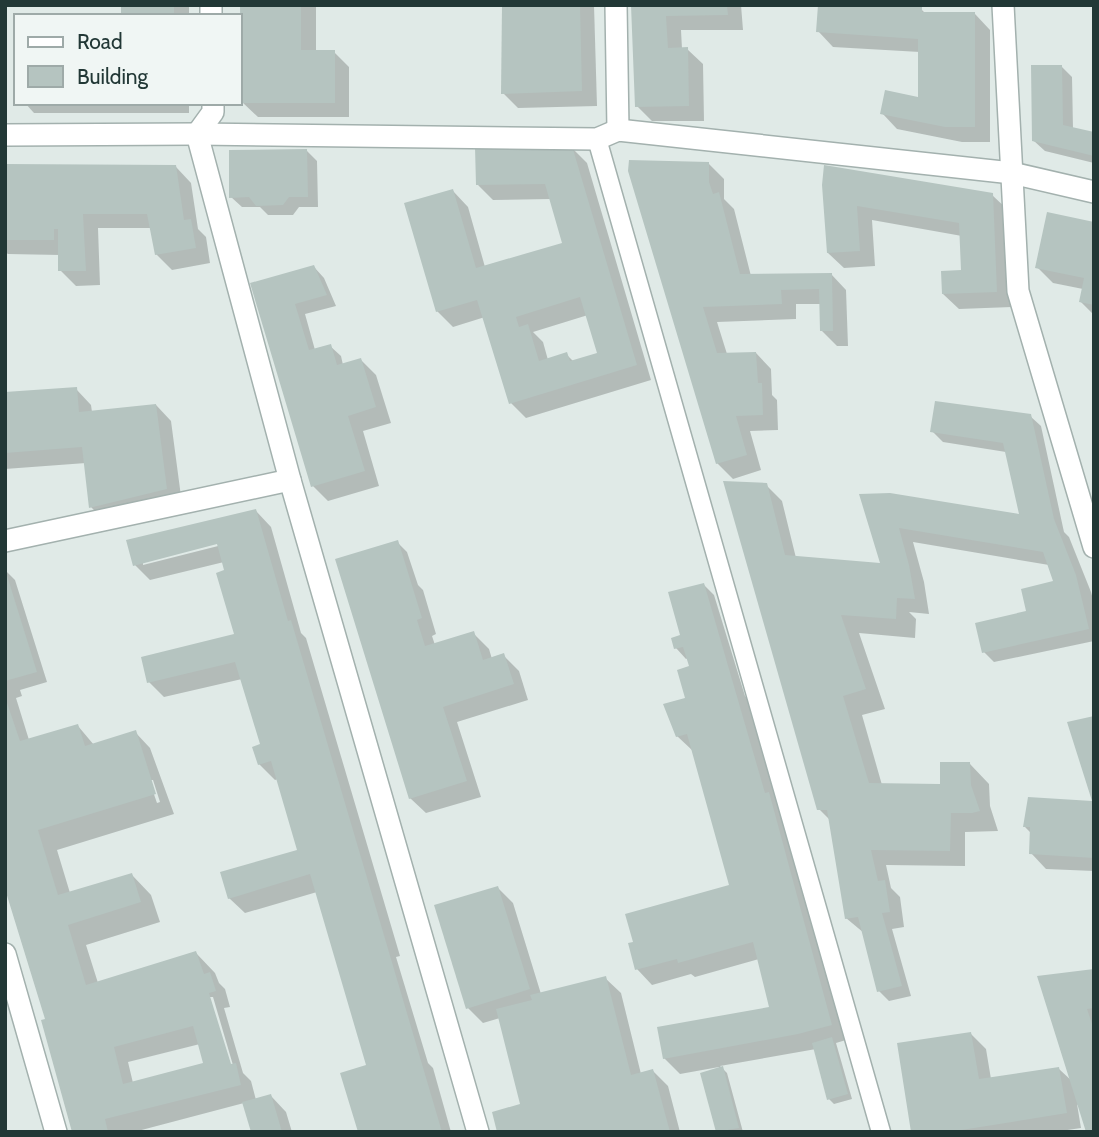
<svg xmlns="http://www.w3.org/2000/svg" width="1099" height="1137" viewBox="0 0 1099 1137" font-family="Cabin,sans-serif">
  <rect width="100%" height="100%" fill="#e0eae7"/>
  <g fill="#0003" fill-rule="evenodd">
    <rect x="122" y="5" width="67" height="11"/>
    <path d="M242,5L316,7V52H334L349,67V117H258L242,102Z"/>
    <path d="M503,5H594L597,106L518,108L503,93Z"/>
    <path d="M634,5H741L743,30H681L682,49H687L703,64L704,121H652L637,106Z"/>
    <path d="M921,9L926,14H975L990,30V142H962L897,129L882,113L920,99V52L833,47L818,31Z"/>
    <path d="M1061,66L1072,77L1073,129L1094,134V163L1045,151L1034,141Z"/>
    <path d="M25,103H189V113H34Z"/>
    <path d="M571,147L587,163L651,380L526,418L511,403L485,317L453,327L437,311L453,191L468,207L485,267L564,244L551,199L493,200L478,185ZM588,315L600,354L574,362L566,354L548,360L543,342L533,332Z"/>
    <path d="M307,151L317,161L318,207H299L293,215H268L260,207H242L231,197Z"/>
    <path d="M709,164L724,179V199L734,209L751,276L831,274L846,290L848,346H837L821,330V304H796V319L717,322L727,354L756,353L771,369L772,395L777,400L778,430L750,431L761,470L733,479L717,463L630,171Z"/>
    <path d="M5,166L176,167L191,183L198,229L206,237L210,263L172,270L156,254L152,228H98L100,285L76,286L60,270V255L8,254L5,252Z"/>
    <path d="M824,185L992,195L1008,210L1012,307L959,309L943,294L963,272L962,236L872,220L875,266L844,268L828,253Z"/>
    <path d="M1094,223V315L1081,302L1083,289L1053,283L1037,267Z"/>
    <path d="M314,267L324,278L336,306L305,314L315,350L330,346L341,356L343,365L361,360L376,375L391,423L363,431L379,486L328,501L313,486L252,284Z"/>
    <path d="M76,389L91,405L92,412L156,405L171,421L182,504L106,522L91,507L86,463L5,469V394Z"/>
    <path d="M1030,416L1041,426L1064,532L1069,537L1091,592L1094,603V641L994,662L984,652L1030,612L1056,582L1049,565L913,542L924,582L929,614L909,612L916,619L915,638L859,633L885,709L862,715L882,785L942,786L970,764L989,784L990,806L998,831L965,832V866L886,865L891,888L900,897L904,927L892,929L911,996L889,1001L879,991L864,933L846,918L831,821L819,809L766,485L782,501L796,558L882,565L862,495L1021,516L1006,452L943,442L932,431Z"/>
    <path d="M256,511L271,527L301,633L306,638L400,956L396,957L428,1063L433,1068L451,1132H357L359,1131L370,1066L317,892L245,913L229,898L299,851L278,779L275,780L259,764L262,745L242,679L164,697L149,682L236,636L224,562L150,580L135,565ZM225,541L226,544L143,565V562Z"/>
    <path d="M397,542L407,552L418,585L423,590L436,634L432,636L435,645L473,633L489,649L492,659L503,655L519,671L528,700L457,722L481,797L426,813L410,798Z"/>
    <path d="M5,570L15,580L47,682L20,690L22,696L16,698L29,740L78,726L94,745L135,732L150,748L174,814L57,850L70,893L132,875L151,895L160,922L86,945L98,983L196,953L215,973L219,983L225,989L230,1007L224,1008L243,1073L251,1081L256,1100L271,1096L286,1112L292,1132H253L244,1103L134,1132H74L49,1020L5,883ZM149,780H153L160,802L157,803ZM209,997H213L235,1072L232,1073ZM200,1044L205,1065L133,1083L128,1062Z"/>
    <path d="M703,584L714,595L745,696L750,701L846,1040L836,1043L852,1099L834,1104L829,1099L816,1049L720,1066L727,1073L743,1132H718L703,1074L719,1069V1067L680,1074L664,1058L772,1008L759,959L695,977L691,974L652,985L637,969L731,887L693,751L677,736L688,699L691,668L688,658L686,659L676,648Z"/>
    <path d="M1094,803V871L1046,869L1031,853L1032,834L1025,827Z"/>
    <path d="M498,888L513,903L541,994L605,978L621,993L641,1074L653,1071L668,1086L680,1132H499L522,1105L500,1018L483,1023L468,1008Z"/>
    <path d="M1094,970V1132L1077,1104L1081,1128L1054,1132H912L971,1034L986,1049L991,1079L1059,1069L1073,1082Z"/>
  </g>
  <g fill="#b5c4c0" fill-rule="evenodd">
    <rect x="121" y="5" width="53" height="11"/>
    <path d="M240,5H301V50H335V103H241Z"/>
    <path d="M502,5H580L582,91L501,94Z"/>
    <path d="M631,5H727L728,15L666,16L668,48L688,47L689,106L635,107Z"/>
    <path d="M818,5H894L922,7V12H975V127H945L880,114L885,90L918,97V39L816,32Z"/>
    <path d="M1031,65H1062L1063,125L1094,132V156L1032,141Z"/>
    <path d="M572,146L637,365L509,404L477,300L436,312L404,203L453,189L476,268L562,243L545,184L476,185L475,147ZM580,297L597,353L570,361L567,352L539,361L528,324L519,327L516,317Z"/>
    <path d="M307,149L308,197H289L283,205L256,206L249,197L229,198V150Z"/>
    <path d="M629,160L709,162V182L713,194L719,192L740,274L832,273L833,331H820L819,289L781,290L782,304L703,307L717,353L756,352L758,383H762L763,415L736,416L747,455L716,464L628,171Z"/>
    <path d="M5,164L176,165L184,220L191,219L196,248L155,255L147,214H83L86,271H58V229H54V240H5Z"/>
    <path d="M824,165L993,193L997,292L942,294L941,271L961,270L959,223L857,206L860,251L827,253L822,185Z"/>
    <path d="M1047,212L1094,222V305L1079,302L1084,278L1035,268Z"/>
    <path d="M314,265L327,295L295,304L309,350L331,344L337,365L361,358L376,407L348,416L365,471L311,487L250,283Z"/>
    <path d="M77,387L79,412L156,404L167,489L89,508L82,447L5,453V392Z"/>
    <path d="M935,401L1031,414L1054,519L1076,575L1089,629L982,653L975,623L1026,611L1021,589L1053,581L1043,552L899,528L909,565L915,599L897,598L896,619L841,615L866,689L843,696L869,783L940,784V762H970L971,785L980,811L972,813H951L950,851L871,850L878,881L885,880L890,912L882,913L902,986L877,992L858,917L845,919L827,810H817L723,481L767,483L785,555L880,563L859,494L890,493L1019,514L1003,443L930,432Z"/>
    <path d="M256,509L288,621L291,620L442,1132H358L340,1073L366,1065L310,874L228,899L220,872L297,850L271,761L258,765L252,747L260,744L235,662L147,683L141,657L234,634L216,573L224,570L217,544L133,566L126,540Z"/>
    <path d="M398,540L422,618L417,620L425,646L474,631L483,660L504,653L514,684L443,707L467,781L409,799L335,559Z"/>
    <path d="M5,569L37,672L5,681Z"/>
    <path d="M704,583L765,793L769,792L832,1025L798,1034L663,1059L657,1027L769,1007L753,942L678,963L677,959L635,970L628,943L633,942L625,914L729,885L687,734L676,737L663,704L685,698L677,670L689,666L683,647L674,649L671,638L680,635L668,592Z"/>
    <path d="M5,697L20,741L78,724L85,746L136,730L156,794L38,830L58,895L132,873L141,902L68,925L86,985L196,951L204,974L210,972L216,991L209,993L231,1064L236,1063L241,1085L105,1119L108,1132H72L41,1020L45,1019L5,889ZM193,1026L203,1063L123,1084L114,1047Z"/>
    <path d="M1094,716V858L1029,854L1030,827H1023L1028,797L1092,801L1067,722Z"/>
    <path d="M498,886L530,989L466,1009L434,905Z"/>
    <path d="M1094,969V1008L1087,1009L1094,1030V1132H1086L1037,976Z"/>
    <path d="M606,976L631,1075L653,1069L670,1132H497L492,1112L520,1104L496,1009L532,1000L530,995Z"/>
    <path d="M971,1032L979,1079L1059,1067L1067,1113L949,1132H911L897,1043Z"/>
    <path d="M832,1037L848,1094L827,1100L812,1043Z"/>
    <path d="M723,1066L739,1128L716,1132L700,1073Z"/>
    <path d="M271,1094L282,1132H251L242,1102Z"/>
  </g>
  <g fill="none" stroke-linecap="round" stroke-linejoin="round">
    <defs>
      <path id="lane" d="M597,139L881,1132"/>
      <g id="street">
        <path d="M211,5V16"/>
        <path d="M616,5L618,130"/>
        <path d="M1003,5L1018,291L1094,547"/>
        <path d="M213,103V112L197,134L290,480L478,1132"/>
        <path d="M5,135L197,134L597,139L618,130L1012,173L1094,192"/>
        <path d="M5,541L290,480"/>
        <path d="M5,954L56,1132"/>
      </g>
    </defs>
    <use href="#lane" stroke="#a3b1ae" stroke-width="21"/>
    <use href="#street" stroke="#a3b1ae" stroke-width="24"/>
    <use href="#lane" stroke="#fff" stroke-width="18"/>
    <use href="#street" stroke="#fff" stroke-width="21"/>
  </g>
  <rect width="1099" height="1137" fill="none" stroke="#223836" stroke-width="14"/>
  <rect x="14" y="14" width="228" height="91" fill="#f0f6f4" stroke="#9eaaa8" stroke-width="2"/>
  <rect x="28" y="37" width="35" height="10" fill="#ffffff" stroke="#9eaaa8" stroke-width="2"/>
  <text x="77" y="49" font-size="21" fill="#223836">Road</text>
  <rect x="28" y="66" width="35" height="21" fill="#b5c4c0" stroke="#9eaaa8" stroke-width="2"/>
  <text x="77" y="84" font-size="21" fill="#223836">Building</text>
</svg>
